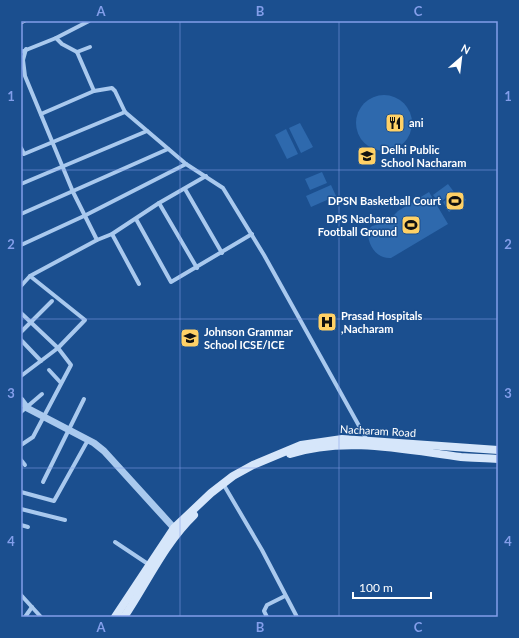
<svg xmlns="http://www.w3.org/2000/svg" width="519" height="638" viewBox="0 0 519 638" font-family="Lato,sans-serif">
  <rect width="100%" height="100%" fill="#1b4f8f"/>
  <g fill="#2e69ad">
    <circle cx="384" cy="123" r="28"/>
    <path d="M300,123L313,147L301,153L289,128Z"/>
    <path d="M286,129L298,154L287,159L275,135Z"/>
    <path d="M322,172L327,183L310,190L305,179Z"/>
    <path d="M448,184L454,192L439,203L433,195Z"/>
    <path d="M331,185L336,196L311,207L306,196Z"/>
    <path d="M459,191L466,200L449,212L443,202Z"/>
    <path d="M429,192L448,224L391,258C376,259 367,244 368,230L372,226L387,222L398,211Z"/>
  </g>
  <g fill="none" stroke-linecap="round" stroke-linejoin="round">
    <g stroke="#a9c9ee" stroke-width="4">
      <path d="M56,38L62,44L77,52L94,91"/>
      <path d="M26,49L23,60L25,76L73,192L97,240"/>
      <path d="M21,52L56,38L89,21"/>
      <path d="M77,52L90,47"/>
      <path d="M41,114L94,91L112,88L115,91L125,112L186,164L223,188L264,255L368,442"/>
      <path d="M21,148L24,154L125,112"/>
      <path d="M21,184L147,131"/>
      <path d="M185,189L222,253"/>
      <path d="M159,203L197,268"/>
      <path d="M21,214L168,149"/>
      <path d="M136,219L171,282L252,234"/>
      <path d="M112,234L139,284"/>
      <path d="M21,245L84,216L186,164"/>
      <path d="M21,286L30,276L97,240L112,234L159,203L206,176"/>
      <path d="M21,313L58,348L71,365L33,437L21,445"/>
      <path d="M21,332L52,301"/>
      <path d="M21,340L41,361"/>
      <path d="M49,370L61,383"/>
      <path d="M21,376L58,348L85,320L30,276"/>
      <path d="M21,412L42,394"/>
      <path d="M21,460L25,465"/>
      <path d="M43,482L84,399"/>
      <path d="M225,487L262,550L297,617"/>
      <path d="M21,492L54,501L88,440"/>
      <path d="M21,509L65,520"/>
      <path d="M21,525L28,527"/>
      <path d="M115,542L148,564"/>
      <path d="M21,595L41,617"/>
      <path d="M25,617L32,607"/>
      <path d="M267,617L264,611L267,605L285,596"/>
    </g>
    <path stroke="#a9c9ee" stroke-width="7" d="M21,400L27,408L94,443L104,451L174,528"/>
    <g stroke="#d6e6fa" stroke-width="8">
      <path d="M290,454C345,436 406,450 461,457C473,458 486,458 498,459"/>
      <path d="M115,617L174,528L211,493L233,476L253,465L301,445L342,439L498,450"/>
      <path d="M124,617C147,583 164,544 194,515"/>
    </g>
    <defs>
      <path id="rail" d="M21,23L25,21"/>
    </defs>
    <use href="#rail" stroke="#fff" stroke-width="3"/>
    <use href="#rail" stroke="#1b4f8f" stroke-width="1.5" stroke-dasharray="4.5" stroke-linecap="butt"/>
  </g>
  <path fill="none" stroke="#839eea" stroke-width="1" stroke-opacity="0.55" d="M180,21V617M339,21V617M21,170H498M21,319H498M21,468H498"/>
  <defs>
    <symbol id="restaurant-square" viewBox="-11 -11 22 22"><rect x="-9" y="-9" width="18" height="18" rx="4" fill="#ffd166" stroke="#1b4f8f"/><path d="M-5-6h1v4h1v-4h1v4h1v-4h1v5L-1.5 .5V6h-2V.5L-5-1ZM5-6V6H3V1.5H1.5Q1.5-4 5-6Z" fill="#111"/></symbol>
    <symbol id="school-square" viewBox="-11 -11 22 22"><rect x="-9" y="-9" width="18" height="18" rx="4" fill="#ffd166" stroke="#1b4f8f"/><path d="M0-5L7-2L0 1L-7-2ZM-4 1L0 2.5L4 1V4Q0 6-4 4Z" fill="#111"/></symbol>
    <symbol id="stadium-square" viewBox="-11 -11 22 22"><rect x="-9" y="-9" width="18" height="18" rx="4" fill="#ffd166" stroke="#1b4f8f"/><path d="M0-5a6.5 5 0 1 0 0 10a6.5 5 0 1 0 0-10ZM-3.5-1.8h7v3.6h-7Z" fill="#111"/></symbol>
    <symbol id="hospital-square" viewBox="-11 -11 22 22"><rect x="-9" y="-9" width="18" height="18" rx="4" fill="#ffd166" stroke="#1b4f8f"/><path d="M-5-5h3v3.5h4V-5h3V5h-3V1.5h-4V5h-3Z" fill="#111"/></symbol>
  </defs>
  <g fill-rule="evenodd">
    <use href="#restaurant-square" x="384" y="112" width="22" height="22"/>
    <use href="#school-square" x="356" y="145" width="22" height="22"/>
    <use href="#stadium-square" x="444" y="190" width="22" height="22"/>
    <use href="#stadium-square" x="400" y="214" width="22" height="22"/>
    <use href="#hospital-square" x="316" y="311" width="22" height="22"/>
    <use href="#school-square" x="179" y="327" width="22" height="22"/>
  </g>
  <g text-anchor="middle" stroke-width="3" stroke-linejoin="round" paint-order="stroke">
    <g font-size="11" font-weight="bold" fill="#fff" stroke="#1b4f8f" text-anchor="start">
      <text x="409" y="127">ani</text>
      <text x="381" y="154">Delhi Public<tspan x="381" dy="13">School Nacharam</tspan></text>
      <text x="441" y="205" text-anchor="end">DPSN Basketball Court</text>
      <text x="397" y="223" text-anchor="end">DPS Nacharan<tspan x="397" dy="13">Football Ground</tspan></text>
      <text x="341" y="320">Prasad Hospitals<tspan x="341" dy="13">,Nacharam</tspan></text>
      <text x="204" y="336">Johnson Grammar<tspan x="204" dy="13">School ICSE/ICE</tspan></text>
    </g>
    <g font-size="11" fill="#fff" stroke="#1b4f8f">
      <text transform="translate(378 431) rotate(3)" y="4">Nacharam Road</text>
    </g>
  </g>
  <rect width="519" height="638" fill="none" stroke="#1b4f8f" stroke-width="44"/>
  <g transform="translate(461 58) rotate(28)" stroke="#1b4f8f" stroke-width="3" paint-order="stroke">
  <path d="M0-3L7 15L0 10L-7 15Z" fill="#ffffff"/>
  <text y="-6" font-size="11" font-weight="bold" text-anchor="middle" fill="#ffffff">N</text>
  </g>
  <path d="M353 592v6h78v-6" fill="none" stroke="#ffffff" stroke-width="2"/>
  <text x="359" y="592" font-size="12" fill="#ffffff" stroke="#1b4f8f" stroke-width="3" paint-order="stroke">100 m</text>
  <rect x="22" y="22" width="475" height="594" fill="none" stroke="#839eea" stroke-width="1.5"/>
  <g font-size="13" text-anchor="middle" font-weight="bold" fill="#839eea">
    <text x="101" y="16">A</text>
    <text x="260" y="16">B</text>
    <text x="418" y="16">C</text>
    <text x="11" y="101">1</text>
    <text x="508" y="101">1</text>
    <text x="11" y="249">2</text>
    <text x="508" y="249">2</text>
    <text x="11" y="398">3</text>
    <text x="508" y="398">3</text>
    <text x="11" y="546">4</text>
    <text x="508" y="546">4</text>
    <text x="101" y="632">A</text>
    <text x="260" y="632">B</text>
    <text x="418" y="632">C</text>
  </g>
</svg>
